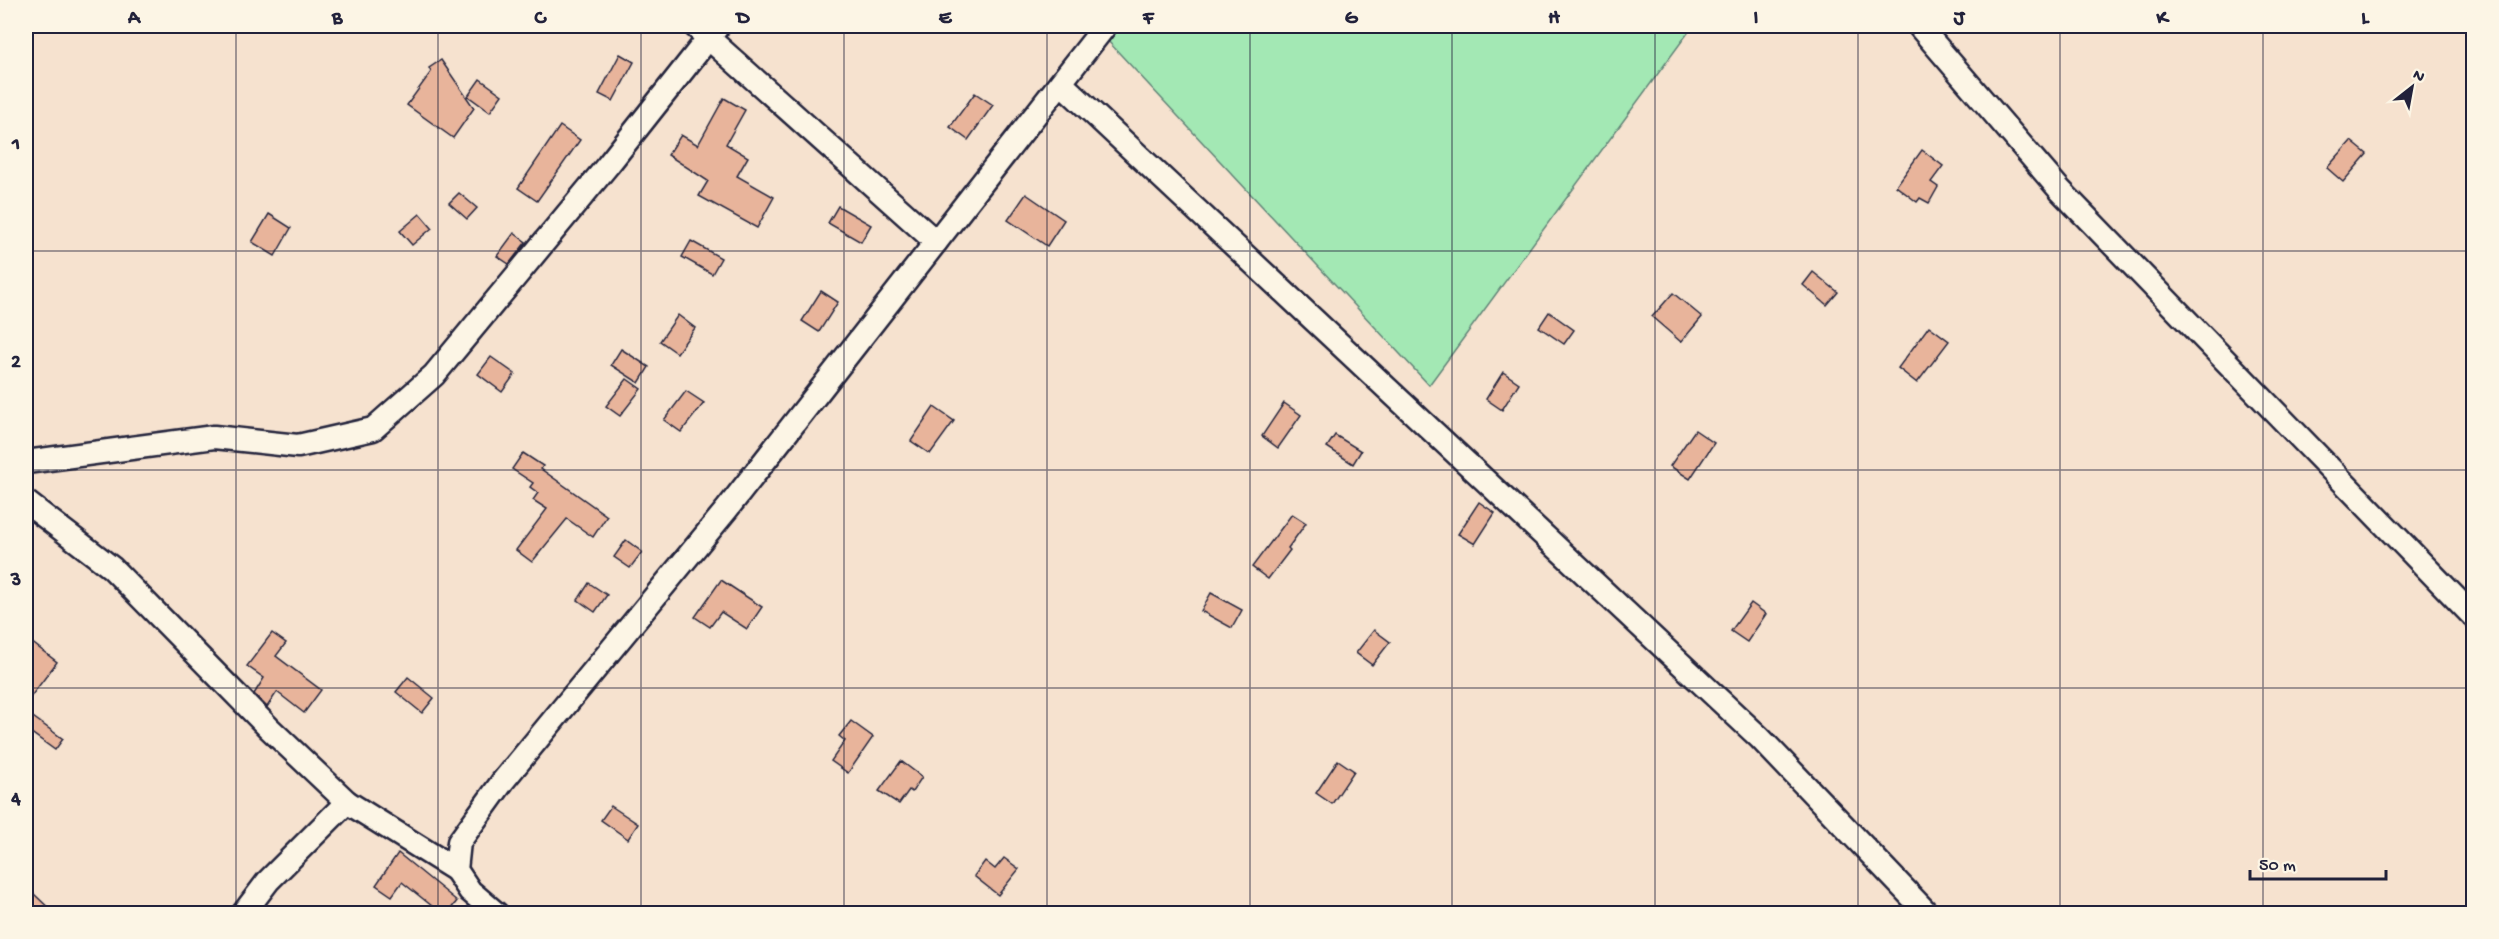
<svg xmlns="http://www.w3.org/2000/svg" width="2499" height="939" viewBox="0 0 2499 939" font-family="'Gochi Hand',sans-serif">
  <rect width="100%" height="100%" fill="#f6e2cf"/>
  <filter id="ink" filterUnits="userSpaceOnUse"><feTurbulence type="fractalNoise" baseFrequency=".0167" numOctaves="2"/><feDisplacementMap in="SourceGraphic" scale="12" xChannelSelector="R" yChannelSelector="G"/><feConvolveMatrix kernelMatrix="1 2 1 2 8 2 1 2 1" color-interpolation-filters="sRGB"/></filter>
  <g filter="url(#ink)">
    <path fill="#a3e8b4" stroke="#628578" stroke-width="1.5" d="M1119,26H1693L1429,385L1107,40Z"/>
    <g fill="#e8b49b" stroke="#22223b" stroke-width="1.5">
      <path d="M620,54L634,62L613,101L599,94Z"/>
      <path d="M441,60L474,108L453,138L407,105L431,72L429,68Z"/>
      <path d="M480,79L502,95L490,112L468,96Z"/>
      <path d="M975,93L993,105L968,140L950,127Z"/>
      <path d="M724,98L745,110L726,144L748,157L737,176L774,197L757,228L699,196L708,181L668,155L681,135L698,145Z"/>
      <path d="M560,126L580,140L537,201L518,188Z"/>
      <path d="M2351,141L2367,154L2343,182L2327,168Z"/>
      <path d="M1922,150L1943,166L1931,182L1938,187L1929,203L1920,198L1917,202L1896,186Z"/>
      <path d="M459,193L477,208L467,219L449,203Z"/>
      <path d="M1026,194L1064,220L1047,246L1008,220Z"/>
      <path d="M838,206L871,225L861,242L828,223Z"/>
      <path d="M269,214L291,228L275,256L252,242Z"/>
      <path d="M420,214L432,228L412,245L400,231Z"/>
      <path d="M514,233L526,242L509,264L497,256Z"/>
      <path d="M691,241L721,258L712,274L682,257Z"/>
      <path d="M1813,272L1838,292L1827,305L1803,285Z"/>
      <path d="M821,291L838,302L819,332L802,321Z"/>
      <path d="M1673,293L1702,317L1681,342L1652,317Z"/>
      <path d="M1549,312L1574,330L1564,344L1539,327Z"/>
      <path d="M678,315L695,328L677,353L660,341Z"/>
      <path d="M1929,326L1949,341L1917,383L1898,368Z"/>
      <path d="M621,349L649,367L639,383L611,365Z"/>
      <path d="M491,357L515,374L502,392L478,374Z"/>
      <path d="M1503,372L1519,383L1502,410L1486,399Z"/>
      <path d="M627,379L641,389L620,416L606,406Z"/>
      <path d="M686,391L704,403L681,432L664,420Z"/>
      <path d="M1284,403L1301,415L1278,448L1262,436Z"/>
      <path d="M934,407L954,421L930,454L911,441Z"/>
      <path d="M1695,430L1714,443L1690,479L1670,466Z"/>
      <path d="M1335,435L1361,451L1353,464L1327,447Z"/>
      <path d="M523,453L543,466L541,469L607,516L593,537L567,519L532,562L516,550L547,509L533,500L538,493L530,487L533,483L512,469Z"/>
      <path d="M1479,502L1495,513L1475,544L1458,534Z"/>
      <path d="M1292,514L1306,523L1288,548L1290,550L1268,579L1252,567Z"/>
      <path d="M626,540L642,552L630,568L614,557Z"/>
      <path d="M721,580L762,607L747,629L721,612L710,627L695,617Z"/>
      <path d="M589,583L607,595L595,612L578,600Z"/>
      <path d="M1211,593L1242,610L1232,628L1201,611Z"/>
      <path d="M1751,603L1766,614L1747,642L1731,631Z"/>
      <path d="M1374,630L1390,642L1372,665L1356,653Z"/>
      <path d="M272,633L286,643L276,656L321,690L304,713L277,692L267,707L254,694L264,678L247,666Z"/>
      <path d="M26,638L57,662L26,703Z"/>
      <path d="M408,677L434,698L422,713L396,692Z"/>
      <path d="M26,712L63,739L55,750L26,729Z"/>
      <path d="M851,721L873,737L848,773L831,761L845,741L839,736Z"/>
      <path d="M1338,760L1354,771L1332,804L1316,793Z"/>
      <path d="M901,761L922,777L912,792L909,790L899,804L879,791Z"/>
      <path d="M611,806L638,824L628,839L601,820Z"/>
      <path d="M398,853L457,901L447,914H442L402,882L392,896L376,885Z"/>
      <path d="M1004,858L1019,869L998,895L974,876L985,861L995,869Z"/>
      <path d="M34,894L55,914H26V903Z"/>
    </g>
    <g fill="none" stroke-linecap="round" stroke-linejoin="round">
      <defs>
        <g id="minor">
          <path d="M695,26L936,242"/>
          <path d="M1919,26L2060,190L2474,617"/>
          <path d="M1061,83L1760,738L1928,914"/>
          <path d="M26,462L214,437L298,446L373,429L434,375L608,165L718,26"/>
          <path d="M26,502L112,568L269,728L347,802"/>
          <path d="M243,914L268,881L347,802L456,870"/>
          <path d="M497,914L470,891L456,870L459,842L503,781L727,509L1105,26"/>
        </g>
      </defs>
      <use href="#minor" stroke="#22223b" stroke-width="27"/>
      <use href="#minor" stroke="#fcf5e5" stroke-width="22"/>
    </g>
  </g>
  <path fill="none" stroke="#22223b" stroke-width="1.5" stroke-opacity="0.55" d="M236,26V914M438,26V914M641,26V914M844,26V914M1047,26V914M1250,26V914M1452,26V914M1655,26V914M1858,26V914M2060,26V914M2263,26V914M26,251H2474M26,470H2474M26,688H2474"/>
  <rect width="2499" height="939" fill="none" stroke="#fcf5e5" stroke-width="66"/>
  <g transform="translate(2412 87) rotate(31)" stroke="#fcf5e5" stroke-width="4.5" paint-order="stroke">
  <path d="M0-4.5L10 22L0 15L-10 22Z" fill="#22223b"/>
  <text y="-9" font-size="16" font-weight="bold" text-anchor="middle" fill="#22223b">N</text>
  </g>
  <path d="M2250 870v9h136v-9" fill="none" stroke="#22223b" stroke-width="3"/>
  <text x="2259" y="870" font-size="18" fill="#22223b" stroke="#fcf5e5" stroke-width="4.5" paint-order="stroke">50 m</text>
  <rect x="33" y="33" width="2433" height="873" fill="none" stroke="#22223b" stroke-width="2"/>
  <g font-size="20" text-anchor="middle" font-weight="bold" fill="#22223b">
    <text x="134" y="23">A</text>
    <text x="337" y="23">B</text>
    <text x="540" y="23">C</text>
    <text x="743" y="23">D</text>
    <text x="945" y="23">E</text>
    <text x="1148" y="23">F</text>
    <text x="1351" y="23">G</text>
    <text x="1554" y="23">H</text>
    <text x="1756" y="23">I</text>
    <text x="1959" y="23">J</text>
    <text x="2162" y="23">K</text>
    <text x="2365" y="23">L</text>
    <text x="16" y="149">1</text>
    <text x="16" y="367">2</text>
    <text x="16" y="585">3</text>
    <text x="16" y="804">4</text>
  </g>
</svg>
